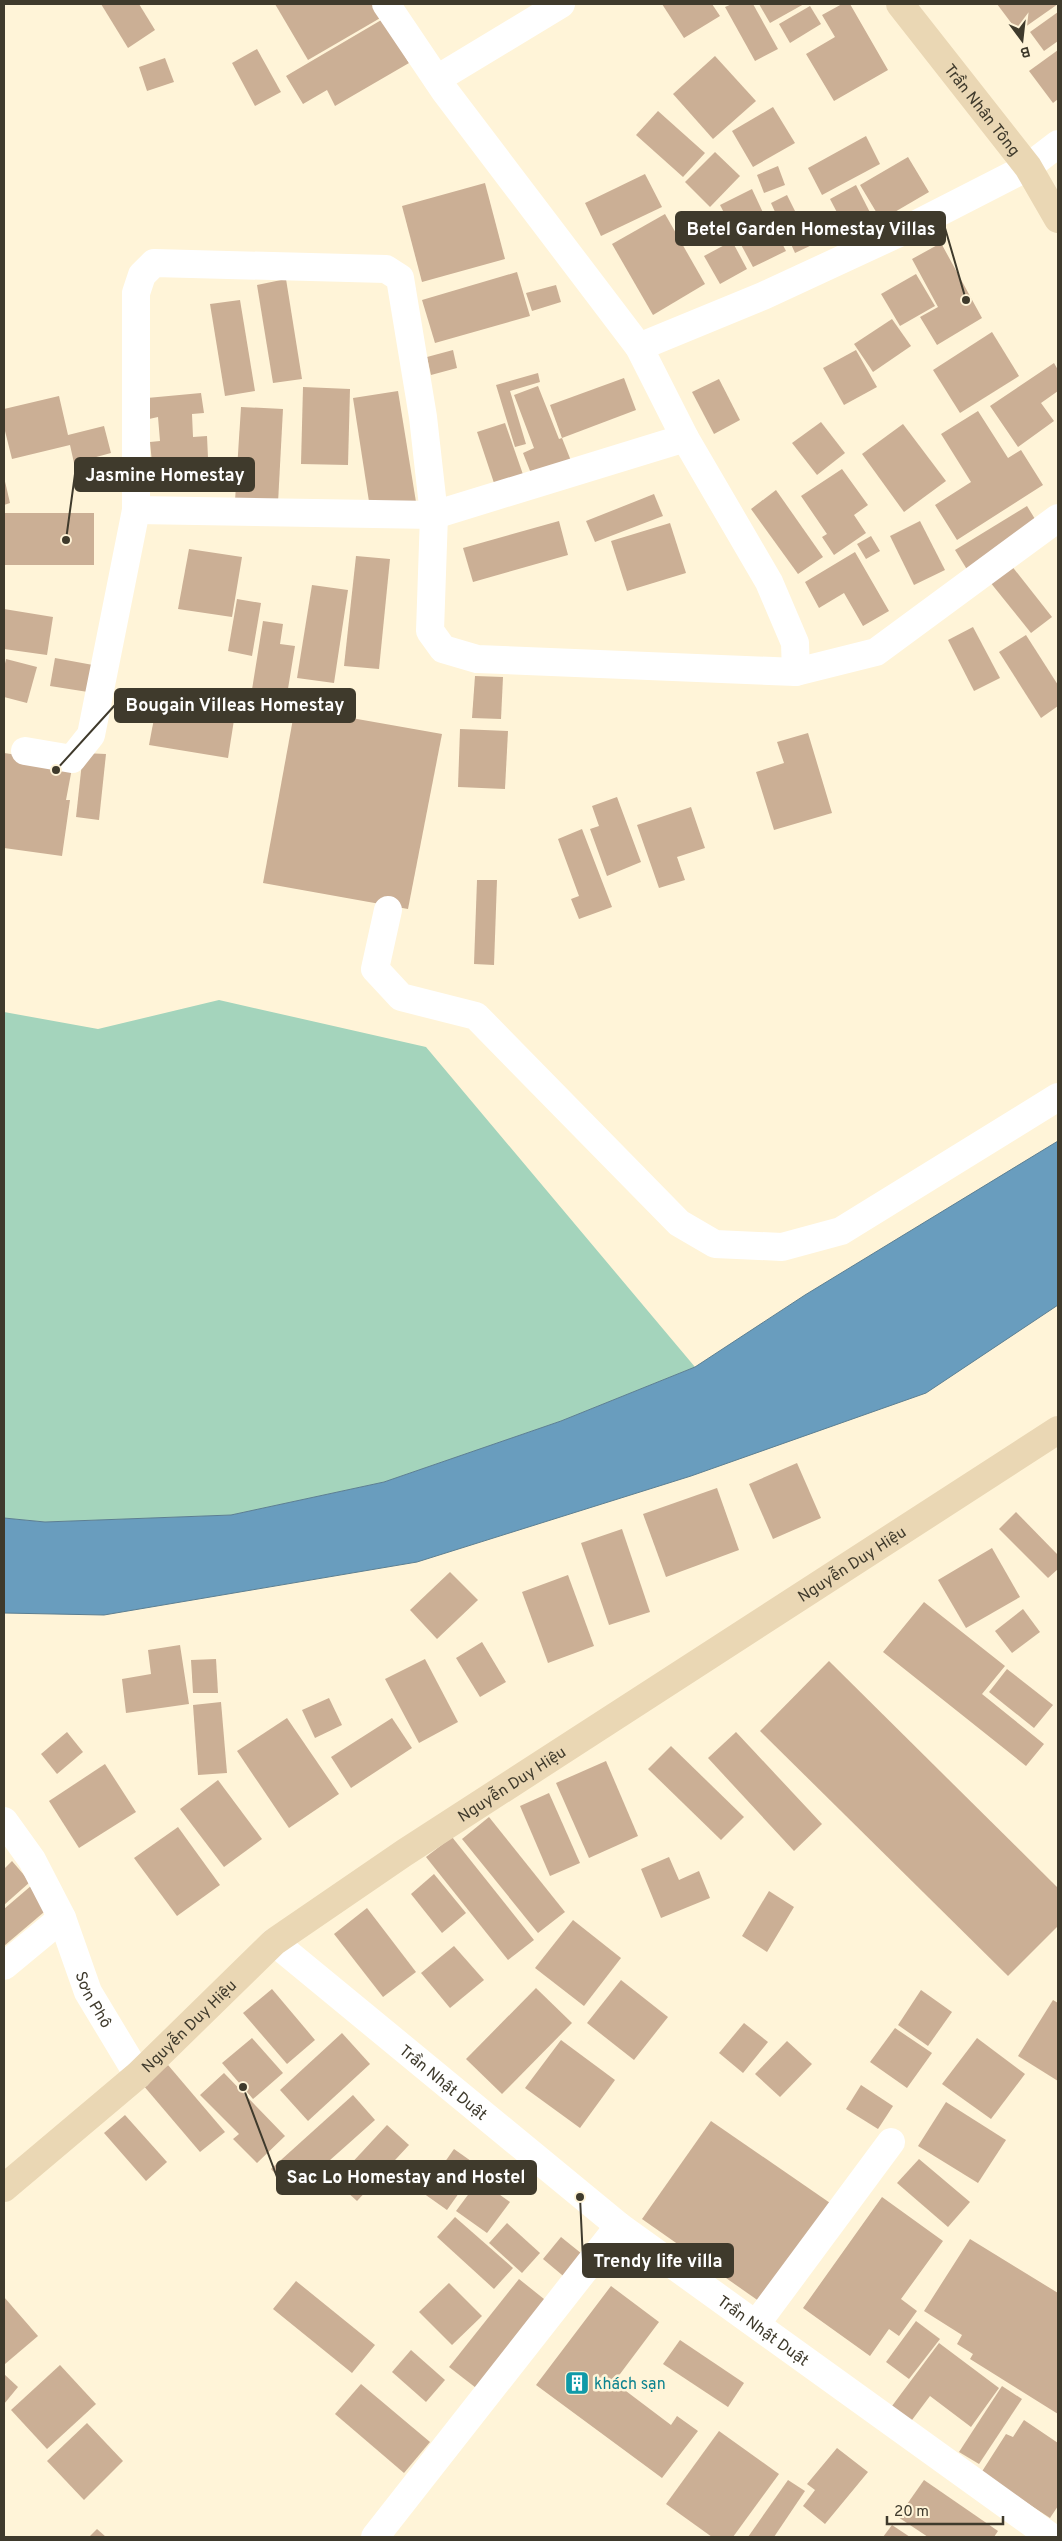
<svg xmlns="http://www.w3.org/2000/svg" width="1062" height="2541" viewBox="0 0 1062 2541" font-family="Overpass,sans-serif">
  <rect width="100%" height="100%" fill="#fff4d8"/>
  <path fill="#a4d4bc" d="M219,1000L426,1047L695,1367L561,1421L384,1482L231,1515L45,1522L4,1518V1012L98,1029Z"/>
  <path fill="#699dbe" stroke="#5c7f92" d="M1058,1141V1305L926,1393L691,1476L417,1562L104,1615L4,1613V1518L45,1522L231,1515L384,1482L561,1421L695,1367L805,1295Z"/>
  <g fill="#cbaf95">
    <path d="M101,4H139L155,30L128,48Z"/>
    <path d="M275,4H375L382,17L308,60Z"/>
    <path d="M662,4H712L720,16L684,38Z"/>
    <path d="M732,4H753L778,49L755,61L725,7Z"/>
    <path d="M759,4H804L770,23Z"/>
    <path d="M842,4H850L888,70L834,101L806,54L835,37L822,15Z"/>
    <path d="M997,4H1058L1018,32Z"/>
    <path d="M810,6L821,24L790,43L779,24Z"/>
    <path d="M1058,12V41L1044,51L1030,32Z"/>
    <path d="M383,19L409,63L335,106L327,90L303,104L286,76Z"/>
    <path d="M257,49L281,92L255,106L232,63Z"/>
    <path d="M1058,50V99L1053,103L1029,71Z"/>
    <path d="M715,56L756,101L713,139L673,94Z"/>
    <path d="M165,58L174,82L147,91L139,67Z"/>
    <path d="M773,107L795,143L753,167L732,131Z"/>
    <path d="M658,111L705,153L683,177L636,135Z"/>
    <path d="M866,136L880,164L822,195L808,168Z"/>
    <path d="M715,152L740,176L710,207L685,182Z"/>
    <path d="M908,157L929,192L881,220L860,185Z"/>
    <path d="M778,166L785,185L764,193L757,175Z"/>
    <path d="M645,174L662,207L601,236L585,203Z"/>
    <path d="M485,183L505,259L422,282L402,206Z"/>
    <path d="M856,185L881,234L855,247L830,199Z"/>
    <path d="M752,189L765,217L734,232L720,205Z"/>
    <path d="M787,195L797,215L780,223L771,203Z"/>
    <path d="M665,214L705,284L653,315L612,244Z"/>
    <path d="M771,222L786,251L753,267L738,239Z"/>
    <path d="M805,224L814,244L795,253L786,233Z"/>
    <path d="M732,241L747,269L720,284L704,256Z"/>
    <path d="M941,243L982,318L937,345L920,317L938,307L912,259Z"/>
    <path d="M517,272L530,316L435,343L422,300Z"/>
    <path d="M916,274L935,306L900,326L881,294Z"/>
    <path d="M286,279L302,379L273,383L257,285Z"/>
    <path d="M556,285L561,302L532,311L526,293Z"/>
    <path d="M240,300L255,391L225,396L210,304Z"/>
    <path d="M892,319L911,346L873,372L854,344Z"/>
    <path d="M992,332L1019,376L960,413L933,370Z"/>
    <path d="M453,350L457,368L431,375L427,357Z"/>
    <path d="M856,350L877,387L844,405L823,368Z"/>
    <path d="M1054,363L1058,370V391L1041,403L1054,421L1018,447L990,406Z"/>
    <path d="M538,373L540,382L510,391L526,444L515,447L496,385Z"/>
    <path d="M624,378L636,410L562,438L550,405Z"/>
    <path d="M719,379L740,420L714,434L692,392Z"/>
    <path d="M538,386L559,439L562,438L573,466L534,481L523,453L534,448L514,395Z"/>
    <path d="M303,387L350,389L348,465L301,464Z"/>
    <path d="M398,391L416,502L370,508L353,398Z"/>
    <path d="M201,393L204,413L192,414L193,437L207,436L208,458L152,463L150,442L160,441L158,417L149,419L147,398Z"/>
    <path d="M59,396L68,435L104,426L111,453L74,463L70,445L12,459L4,427V409Z"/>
    <path d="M241,407L283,409L278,503L235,501Z"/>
    <path d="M978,411L1008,458L1021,450L1043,485L957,540L935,505L971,482L941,434Z"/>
    <path d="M821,422L845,453L817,475L792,443Z"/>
    <path d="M505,423L526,483L497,492L477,432Z"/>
    <path d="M903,424L946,481L904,512L862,454Z"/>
    <path d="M842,469L868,505L854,515L866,533L834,555L822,537L827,534L801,496Z"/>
    <path d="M4,477L10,503L4,505Z"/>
    <path d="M776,490L823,557L798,574L751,509Z"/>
    <path d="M654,494L663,516L595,542L586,521Z"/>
    <path d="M1027,506L1043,532L971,576L955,550Z"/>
    <rect x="4" y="513" width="90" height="52"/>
    <path d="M559,521L568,555L473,582L463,548Z"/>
    <path d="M920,521L945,570L914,585L890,536Z"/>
    <path d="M670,523L686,573L627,591L611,541Z"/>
    <path d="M871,536L880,551L866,559L857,544Z"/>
    <path d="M189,549L242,557L232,617L178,609Z"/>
    <path d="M855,552L889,611L863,626L844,593L819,608L805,582Z"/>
    <path d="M356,556L390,559L379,669L344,666Z"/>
    <path d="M1011,565L1052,617L1031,633L990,582Z"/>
    <path d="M312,585L348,590L334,683L297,678Z"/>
    <path d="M237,599L261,603L252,656L228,651Z"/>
    <path d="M4,609L53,617L47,655L4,649Z"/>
    <path d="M263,621L283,624L280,644L295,646L285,707L250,702Z"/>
    <path d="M973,627L1000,678L974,691L948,640Z"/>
    <path d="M1026,635L1058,685V706L1041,718L999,652Z"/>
    <path d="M55,658L93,665L88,692L50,686Z"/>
    <path d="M6,659L37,667L27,703L4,697V668Z"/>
    <path d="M475,676L503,677L501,719L472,718Z"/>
    <path d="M156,708L234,720L228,758L149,745Z"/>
    <path d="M295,708L442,734L408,909L263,883Z"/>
    <path d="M460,729L508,731L505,789L458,787Z"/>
    <path d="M808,733L832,813L774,830L756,772L784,763L777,742Z"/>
    <path d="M4,753L73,763L66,800H70L62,856L4,848Z"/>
    <path d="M83,753L106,754L99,820L76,817Z"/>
    <path d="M617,797L641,862L607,876L590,829L599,826L592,806Z"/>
    <path d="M691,807L705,848L677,857L685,880L659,888L637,825Z"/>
    <path d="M582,829L612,907L579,919L571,899L579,896L558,839Z"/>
    <path d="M477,880H497L494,965L474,964Z"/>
    <path d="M797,1463L821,1518L773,1539L749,1484Z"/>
    <path d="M717,1488L739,1550L666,1577L643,1514Z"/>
    <path d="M1016,1512L1058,1555V1569L1048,1578L999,1529Z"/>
    <path d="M622,1529L650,1612L609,1625L581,1543Z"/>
    <path d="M992,1548L1020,1597L966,1628L938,1580Z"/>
    <path d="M450,1572L478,1600L437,1639L410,1610Z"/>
    <path d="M568,1575L594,1646L548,1663L522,1592Z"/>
    <path d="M924,1602L1005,1666L982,1694L1044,1744L1026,1766L883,1652Z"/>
    <path d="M1023,1609L1040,1632L1012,1653L995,1631Z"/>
    <path d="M482,1642L506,1682L480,1697L456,1658Z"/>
    <path d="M180,1645L189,1704L126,1713L122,1679L151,1674L148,1650Z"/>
    <path d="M216,1659L218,1693H193L191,1660Z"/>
    <path d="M425,1659L458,1722L419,1743L385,1679Z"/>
    <path d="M829,1661L1058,1888V1926L1008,1976L760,1731Z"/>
    <path d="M1007,1669L1053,1705L1034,1728L989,1692Z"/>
    <path d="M329,1698L342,1725L315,1738L302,1710Z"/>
    <path d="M221,1702L227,1773L198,1775L193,1705Z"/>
    <path d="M287,1718L339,1794L289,1828L237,1751Z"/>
    <path d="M392,1718L412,1748L351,1788L331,1757Z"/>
    <path d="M67,1732L83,1752L57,1774L41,1754Z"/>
    <path d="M736,1732L822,1824L794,1851L708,1758Z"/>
    <path d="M671,1746L744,1817L721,1840L648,1769Z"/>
    <path d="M606,1761L638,1836L589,1858L556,1783Z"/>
    <path d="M105,1764L136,1812L79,1848L49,1801Z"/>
    <path d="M218,1780L262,1839L224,1867L180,1809Z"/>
    <path d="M549,1793L580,1863L550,1876L520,1806Z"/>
    <path d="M489,1817L565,1912L538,1933L462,1839Z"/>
    <path d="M178,1827L220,1885L177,1916L134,1858Z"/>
    <path d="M452,1837L534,1940L508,1960L426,1857Z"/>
    <path d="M669,1857L679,1880L699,1871L710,1898L661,1918L641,1869Z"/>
    <path d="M12,1861L30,1882L4,1905V1869Z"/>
    <path d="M434,1874L466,1913L442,1933L411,1894Z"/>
    <path d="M32,1885L50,1907L4,1946V1909Z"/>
    <path d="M769,1891L794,1907L767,1952L742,1936Z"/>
    <path d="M367,1908L416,1972L383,1997L334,1934Z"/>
    <path d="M573,1920L621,1958L584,2006L535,1968Z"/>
    <path d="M454,1946L484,1980L450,2008L421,1973Z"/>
    <path d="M621,1980L668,2017L634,2060L587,2023Z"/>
    <path d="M536,1988L572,2023L502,2094L466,2059Z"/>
    <path d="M272,1989L315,2040L287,2064L243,2013Z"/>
    <path d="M921,1990L952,2012L928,2046L898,2025Z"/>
    <path d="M1053,2000L1058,2003V2081L1018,2056Z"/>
    <path d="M744,2023L768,2042L743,2073L719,2053Z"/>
    <path d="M895,2028L932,2053L907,2088L870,2062Z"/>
    <path d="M342,2033L370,2064L308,2121L280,2090Z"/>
    <path d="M252,2038L283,2073L253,2099L222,2063Z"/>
    <path d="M977,2038L1025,2074L991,2119L942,2084Z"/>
    <path d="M561,2040L615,2080L580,2128L525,2088Z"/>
    <path d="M787,2041L812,2064L780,2097L755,2074Z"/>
    <path d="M168,2065L225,2132L200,2152L143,2085Z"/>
    <path d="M224,2073L285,2136L257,2163L233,2139L239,2134L200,2095Z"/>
    <path d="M861,2085L893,2106L878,2129L846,2109Z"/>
    <path d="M353,2095L375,2120L293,2193L271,2169Z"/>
    <path d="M946,2102L1006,2140L978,2183L918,2146Z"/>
    <path d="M125,2115L167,2162L146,2181L104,2133Z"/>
    <path d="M711,2121L833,2205L763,2304L642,2219Z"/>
    <path d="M387,2125L409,2145L357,2201L335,2181Z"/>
    <path d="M454,2149L478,2166L447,2210L423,2193Z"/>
    <path d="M919,2159L970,2202L948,2227L897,2183Z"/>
    <path d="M479,2180L510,2202L487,2233L456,2211Z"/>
    <path d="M882,2197L943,2241L901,2299L917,2311L899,2336L889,2329L870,2356L803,2308Z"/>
    <path d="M455,2217L513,2268L494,2289L437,2237Z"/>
    <path d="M507,2223L540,2253L522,2273L489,2243Z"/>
    <path d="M561,2237L587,2258L568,2280L543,2259Z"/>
    <path d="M970,2239L1058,2293V2414L970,2359L973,2354L957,2344L962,2335L924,2311Z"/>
    <path d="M519,2279L549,2303L480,2391L449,2367Z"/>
    <path d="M296,2281L375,2345L352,2373L273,2309Z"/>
    <path d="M449,2283L482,2316L452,2345L419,2312Z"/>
    <path d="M611,2286L659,2322L614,2382L671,2425L677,2416L698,2431L662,2478L536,2385Z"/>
    <path d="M4,2297L38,2336L5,2364L4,2362Z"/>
    <path d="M916,2321L940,2339L909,2379L886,2362Z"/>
    <path d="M680,2340L744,2383L728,2407L663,2364Z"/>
    <path d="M939,2343L999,2388L971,2427L930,2396L909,2424L889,2410Z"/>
    <path d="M411,2350L445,2380L426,2402L392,2372Z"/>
    <path d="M60,2365L96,2404L47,2449L11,2410Z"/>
    <path d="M4,2374L18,2387L4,2404Z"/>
    <path d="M361,2384L430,2442L404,2473L335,2414Z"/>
    <path d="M1002,2386L1022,2399L979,2464L959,2452Z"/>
    <path d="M1024,2420L1058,2443V2506L1050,2518L981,2473L1006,2434L1013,2437Z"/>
    <path d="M87,2423L123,2461L84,2500L47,2461Z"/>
    <path d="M719,2431L779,2474L733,2537H712L666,2504Z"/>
    <path d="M837,2448L868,2472L825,2524L803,2506L815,2490L807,2484Z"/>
    <path d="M788,2480L805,2491L774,2537H748Z"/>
    <path d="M924,2480L998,2531L994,2537H928L898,2517Z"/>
    <path d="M892,2525L910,2537H883Z"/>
    <path d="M97,2529L106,2537H89Z"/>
  </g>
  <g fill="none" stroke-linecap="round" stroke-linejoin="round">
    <g stroke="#fff" stroke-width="28">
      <path d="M386,4L444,90L639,347L685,438L769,582L795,643L796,672"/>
      <path d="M437,79L561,4"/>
      <path d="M639,347L763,296L899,233L1028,167L1058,144"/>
      <path d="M136,510L434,515L685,438"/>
      <path d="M25,751L72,759L91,735L136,510V293L142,275L154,263L386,269L400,278L423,417L434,515L430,631L443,649L477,659L796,672L876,652L1058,518"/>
      <path d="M388,910L375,969L401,997L476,1016L679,1223L715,1244L782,1247L841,1231L1058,1097"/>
      <path id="s1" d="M4,1821L32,1860L62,1918L88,1992L138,2075"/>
      <path id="s2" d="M274,1942L619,2226L1051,2537"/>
      <path d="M4,1966L62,1918"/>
      <path d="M757,2323L891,2142"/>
      <path d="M375,2537L619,2226"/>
    </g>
    <g stroke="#ead7b4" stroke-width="28">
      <path id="s3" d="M900,4L1028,167L1058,219"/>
      <path id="s4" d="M4,2188L138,2075L274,1942L404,1853L1058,1430"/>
    </g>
  </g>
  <defs>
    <symbol id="building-square" viewBox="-11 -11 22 22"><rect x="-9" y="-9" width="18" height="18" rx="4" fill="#0f9aa8" stroke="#fff4d8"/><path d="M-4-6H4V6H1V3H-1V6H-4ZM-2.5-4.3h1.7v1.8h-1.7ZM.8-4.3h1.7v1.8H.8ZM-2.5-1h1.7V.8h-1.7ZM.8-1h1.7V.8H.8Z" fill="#fff"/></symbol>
  </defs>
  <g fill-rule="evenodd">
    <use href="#building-square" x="563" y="2369" width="28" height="28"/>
  </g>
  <g text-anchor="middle" stroke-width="5" stroke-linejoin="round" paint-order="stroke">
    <g font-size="16" fill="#3f3a2c" stroke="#fff4d8">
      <text dy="6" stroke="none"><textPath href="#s3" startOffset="134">Trần Nhân Tông</textPath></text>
      <text dy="6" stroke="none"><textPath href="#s4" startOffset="1056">Nguyễn Duy Hiệu</textPath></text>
      <text dy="6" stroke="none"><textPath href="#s4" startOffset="651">Nguyễn Duy Hiệu</textPath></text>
      <text dy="6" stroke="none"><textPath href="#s1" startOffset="201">Sơn Phô</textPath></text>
      <text dy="6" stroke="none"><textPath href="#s4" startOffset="246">Nguyễn Duy Hiệu</textPath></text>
      <text dy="6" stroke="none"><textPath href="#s2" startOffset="220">Trần Nhật Duật</textPath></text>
      <text dy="6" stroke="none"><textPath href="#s2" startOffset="625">Trần Nhật Duật</textPath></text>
    </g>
    <g font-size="16" fill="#0d838f" stroke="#fff4d8" text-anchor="start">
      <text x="594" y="2389">khách sạn</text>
    </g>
  </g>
  <path fill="none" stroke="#3f3a2c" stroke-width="2" d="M966 300L945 228M66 540L75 474M56 770L115 705M243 2087L277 2177M580 2197L583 2260"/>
  <g fill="#3f3a2c" stroke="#fff4d8" stroke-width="2">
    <circle cx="966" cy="300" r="5"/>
    <circle cx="66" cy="540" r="5"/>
    <circle cx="56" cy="770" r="5"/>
    <circle cx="243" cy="2087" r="5"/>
    <circle cx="580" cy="2197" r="5"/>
  </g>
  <g fill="#3f3a2c" stroke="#3f3a2c" stroke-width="2">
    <rect x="676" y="212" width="269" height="33" rx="5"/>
    <rect x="75" y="458" width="179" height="33" rx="5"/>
    <rect x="115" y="689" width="240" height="33" rx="5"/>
    <rect x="277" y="2161" width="259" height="33" rx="5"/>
    <rect x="583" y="2244" width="150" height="33" rx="5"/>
  </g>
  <g font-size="18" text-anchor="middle" font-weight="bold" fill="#fff">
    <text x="811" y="235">Betel Garden Homestay Villas</text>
    <text x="165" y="481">Jasmine Homestay</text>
    <text x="235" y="711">Bougain Villeas Homestay</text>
    <text x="406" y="2183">Sac Lo Homestay and Hostel</text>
    <text x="658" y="2267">Trendy life villa</text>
  </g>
  <rect width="1062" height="2541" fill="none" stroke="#3f3a2c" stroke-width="10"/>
  <g transform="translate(1022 40) rotate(165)" stroke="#fff4d8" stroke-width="4" paint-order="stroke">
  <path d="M0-4L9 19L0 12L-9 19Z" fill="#3f3a2c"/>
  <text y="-8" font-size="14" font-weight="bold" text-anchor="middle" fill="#3f3a2c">B</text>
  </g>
  <path d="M887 2516v8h116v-8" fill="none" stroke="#3f3a2c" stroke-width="2.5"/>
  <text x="894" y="2516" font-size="15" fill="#3f3a2c" stroke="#fff4d8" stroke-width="4" paint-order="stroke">20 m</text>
</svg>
